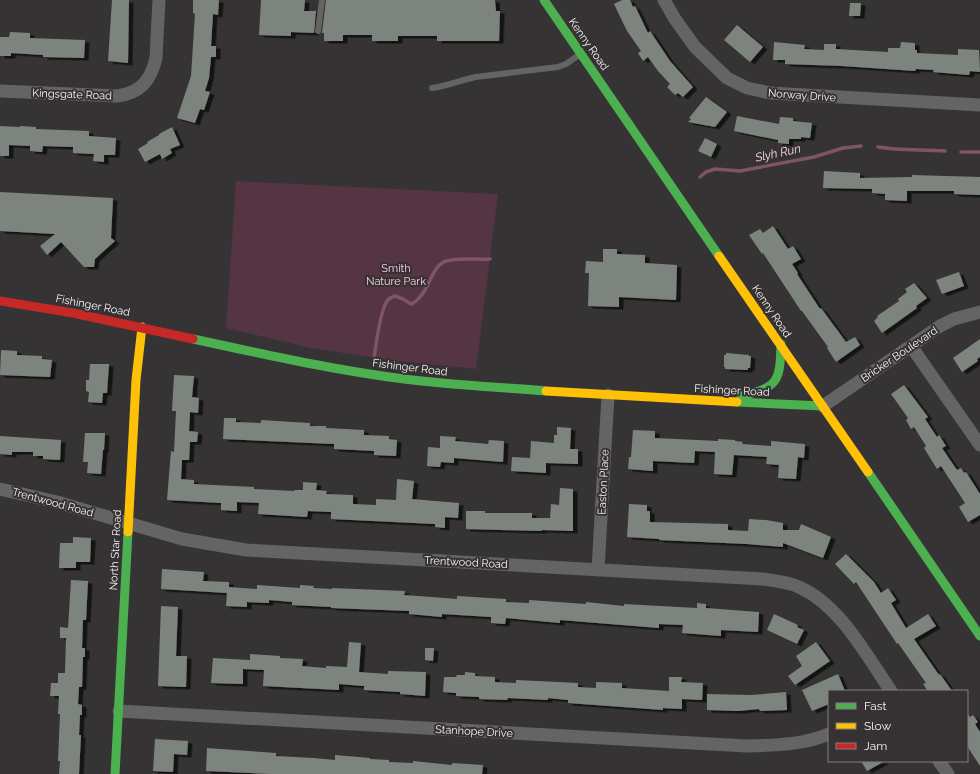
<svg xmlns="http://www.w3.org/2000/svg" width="980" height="774" viewBox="0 0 980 774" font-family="Raleway,sans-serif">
  <defs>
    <filter id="shadow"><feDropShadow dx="4.5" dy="2.5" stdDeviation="0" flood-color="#0009"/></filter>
  </defs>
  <rect width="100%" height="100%" fill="#353334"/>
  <path fill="#553544" d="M236,181L498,194L476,369L397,361L311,348L226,328Z"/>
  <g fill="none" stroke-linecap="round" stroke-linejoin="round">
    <g stroke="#7e5466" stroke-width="3.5">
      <path d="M878,147C900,151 922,149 945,151"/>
      <path d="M961,152H980"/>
      <path d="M700,177L706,172L715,169L740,171L814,157L843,148L861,146"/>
      <path d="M374,358C376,345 380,311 387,301C389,298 392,297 395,296L403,299L411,304C430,295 430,266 446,261C460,257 475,260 490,259"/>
    </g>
  </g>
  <g fill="#7d847d" filter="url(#shadow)">
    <path d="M112,0H129L128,63L108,61Z"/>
    <path d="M193,0H219L218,15L213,14L211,46H216V57H211L209,78L205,91L210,92L204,110L200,109L195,123L177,118L191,76L195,14L193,13Z"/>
    <path d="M261,0H305L304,11H316L314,33L291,32V36L259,35Z"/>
    <path d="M326,0H495L496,11H500L499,41H437V36H398V41H372V35H343V41H324V33H322Z"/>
    <path d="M622,0H630L633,7L635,6L648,33L650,31L670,61L693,87L683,97L678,93L675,95L667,87L670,84L658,71L648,57L643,61L638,53L641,51L627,31L614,4Z"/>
    <path d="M850,3H861L860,16H849Z"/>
    <path d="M737,25L763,47L750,62L724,40Z"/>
    <path d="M10,32L30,33V38L85,40L84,58L43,57V55L11,53V56H0V37H9Z"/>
    <path d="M774,42L805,45L804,49L824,50V44H836V49L888,52V48H900L901,42L915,43V50H917V53L958,55V49L979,50L980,72L970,71L969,75L933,72L934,70L916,69L915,71L842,66L785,64V60H773Z"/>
    <path d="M706,97L727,112L715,127L688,122L691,119L689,118Z"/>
    <path d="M737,116L779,124L780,117L793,118V121L812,123L810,138L801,137V139H789V144L778,143V140L734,131Z"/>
    <path d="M0,126L20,127V126L36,127V129L89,131V136L116,138L115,155H104V162L93,161L94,154L73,153V147L43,146L42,152L30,151V146L9,145V156H0Z"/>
    <path d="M172,127L180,145L170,149L172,153L162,159L160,154L145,162L138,149L148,143L147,142L159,135V134Z"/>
    <path d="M705,138L717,144L711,157L698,151Z"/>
    <path d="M824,171L860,173V178L912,177V175L980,177V195L954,194V191H907V201L885,200V194L872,193V189L823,188Z"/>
    <path d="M0,192L113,198L111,238L115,241L95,259L94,267H84L61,242L47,255L40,246L55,234L0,231Z"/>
    <path d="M773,226L788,249L793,246L801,259L792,264L798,273L797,274L820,309L821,308L846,342L855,337L860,345L836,362L827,348L828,347L802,311H801L763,253L762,254L749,235L760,229L763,233Z"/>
    <path d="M603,249H617V254L645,255V263L677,265L676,300L619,297V307L588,306L589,273H585L586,261L603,262Z"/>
    <path d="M959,272L964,286L942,294L936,280Z"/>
    <path d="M914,283L927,298L916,306L917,308L882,333L874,321L878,317L877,316L899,301L898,299L907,292L905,289Z"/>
    <path d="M980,339V357L977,359L978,361L962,372L953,358Z"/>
    <path d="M1,350L17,351V355L42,356V359L52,360L50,377L0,375Z"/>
    <path d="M726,353L749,355V356H751L750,368H748V370L725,369V367H724V355H726Z"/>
    <path d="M90,364H109L107,393H103L102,403L88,402L89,392L86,391V380H89Z"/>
    <path d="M174,375L194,376L192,397L199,398L198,413L190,412L189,431L198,432L197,442H190L189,460H182L181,479L194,480V484L254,487V489L294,491L295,490H303V482L317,483L316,490L327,491L326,494L353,495V504L376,505V499L396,500L397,479L414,481L412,499L459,503L458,518L445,517V528L435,527V524L331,519V512L308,511L307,517L258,514L259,503L237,502V511L221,510V503L167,500L171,451L174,452L176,411H172Z"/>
    <path d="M904,385L928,417L925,419L937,437L939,435L946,446L942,448L957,470L961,468L964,473L966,472L980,494V515L968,522L959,507L965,503L941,466L937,469L924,448L926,446L914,427L911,429L906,420L908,418L891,394Z"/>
    <path d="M224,418H236V422L261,423V420L293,422L310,423V426H326V428L364,430V435L389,436V439L397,440L396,456L374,455V451L334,449V444L223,439Z"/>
    <path d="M557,427L571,428L570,449H578V464L546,463V473L511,471L512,457L530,458L531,441L554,443V435H557Z"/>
    <path d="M633,430L655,431V438L718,441V439L735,440V441L743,442L742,444L771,446V441L805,444L804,458L798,457L796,479L778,478L779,465L766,464L767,457L734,455L732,475L714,474L715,452L695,451L694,463L653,461V471L628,469L629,457H631Z"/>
    <path d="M85,433H105L104,450H103L101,474L87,473L88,462H83Z"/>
    <path d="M0,436L61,440L60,460L43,459V456H33V452H12V455L0,454Z"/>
    <path d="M440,436L456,437L455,441L488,444L489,440L504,441L503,462L454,458V463L441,462L440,467L427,466L428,447L440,448Z"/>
    <path d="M560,488L573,489V531L542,530V531L466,529V511H485V513H532V518H550L551,504L559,505Z"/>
    <path d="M629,504L647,505V511H650V522L728,524V530L748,531L749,519L766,520L783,523V530H799L801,524L831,537L823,558L783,543V547L747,544L659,540V539L627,537Z"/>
    <path d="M73,537L91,538L90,562H76V568H59L60,543H73Z"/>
    <path d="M846,554L874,582L881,593L888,588L896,600L891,603L906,628L928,614L936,626L914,639L939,675L940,674L952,691H928L923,684L926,683L898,643L897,644L856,582L854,584L835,564Z"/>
    <path d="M162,569L204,572L203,581L229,582V587L257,589V585L300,588V585L314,586L313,588L332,589V588L405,591L404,595L445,598L457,599V596L506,599V602L529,603V600L586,604V602L624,606V604L697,608V603L706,604V608L759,612L758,632L721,630V636L682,633L683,625L659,624V628L560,620V623L506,618L505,624L491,623V617L442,614V617L409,614V611L331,608V607L292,605V602L269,600V603L247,602V607L226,606L227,593L161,589Z"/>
    <path d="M71,580L88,581L86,620H83L82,648H85V657H83L82,687H79L78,704L82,705V715H80L79,735H81L79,774H59L60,761H58L60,714H58L59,696H50L51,683H58V673H65L66,638H60V627L68,628Z"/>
    <path d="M161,606L178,607L176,656H187L186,687L158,686Z"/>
    <path d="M774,614L798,625L797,627L804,630L797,644L767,630Z"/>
    <path d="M349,642L361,643L359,672L388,674V671L426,672L425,696L400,694V692L364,690V686L339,684V690L263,686L264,670L243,669V684L211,683L213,658L250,660V654L280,656V658L303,659L302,666L326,668V666L347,667Z"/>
    <path d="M816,642L830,661L795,685L788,676L802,666L796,656Z"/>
    <path d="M425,648H434L433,661L425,660Z"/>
    <path d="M465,672L475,673V676L495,677V682L516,683V680L578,683V687L596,688V682L622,683V688L669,691V677H682L681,682L703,683L702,700L682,699V709L663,708V710L568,703V700L548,698V700L508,698L507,700L479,699V697L456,696V693L443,692L444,677H456L457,675H465Z"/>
    <path d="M838,674L845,691H829V704L812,711L802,690Z"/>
    <path d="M786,692L787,710L760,711L759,709L738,711L707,710V694L751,695Z"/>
    <path d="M967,713L970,717L973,715L978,722L975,724L980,732V766L967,746Z"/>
    <path d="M155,739L188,741L187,755L174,754L173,772L153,771Z"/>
    <path d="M207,748L276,753V756L314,758L335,760V755L370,758V759L389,760V762L413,763V761L452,765V763L483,765L482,774H271L206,771Z"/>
    <path d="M861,761H885L867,771Z"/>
  </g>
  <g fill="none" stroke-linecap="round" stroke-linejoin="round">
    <g stroke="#656464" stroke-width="6">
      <path d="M318,31L322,0"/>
      <path d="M432,88C447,86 461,80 476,77L558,67L566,64L579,55"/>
    </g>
    <g stroke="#656464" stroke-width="13">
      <path d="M664,0L675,19L695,47L727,78L747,88L770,93L980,105"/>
      <path d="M0,91L117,96C141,93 151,80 156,58L159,0"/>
      <path d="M911,346L980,445"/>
      <path d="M823,406L940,326L954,319L980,312"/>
      <path d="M0,489L57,502L182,539L246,550L763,579C775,581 788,582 799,587C840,605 866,655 891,691"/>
      <path d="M598,570L608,395"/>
      <path d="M119,711L747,746C775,745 803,745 829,734"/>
      <path d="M939,761L948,774"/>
    </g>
    <g stroke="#4caf50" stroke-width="9">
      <path d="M544,0L719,256"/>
      <path d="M193,339C263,354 333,370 404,379C451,385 498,387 546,391"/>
      <path d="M741,396C779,387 780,381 781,344"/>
      <path d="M737,402L823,406"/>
      <path d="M868,472L980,636"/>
      <path d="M115,774L128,532"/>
    </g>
    <g stroke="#ffc107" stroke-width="9">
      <path d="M719,256L868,472"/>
      <path d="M546,391L737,402"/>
      <path d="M128,532L136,380L142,327"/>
    </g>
    <path stroke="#c62828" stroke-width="9" d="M0,301L73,313L193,339"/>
  </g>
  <g text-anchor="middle" stroke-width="4" stroke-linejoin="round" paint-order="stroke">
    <g font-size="11" fill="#f5f3f4" stroke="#363234">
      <text transform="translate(589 44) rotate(55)" y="4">Kenny Road</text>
      <text transform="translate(72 94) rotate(2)" y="4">Kingsgate Road</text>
      <text transform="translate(802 95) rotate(4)" y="4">Norway Drive</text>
      <text transform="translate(93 305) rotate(11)" y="4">Fishinger Road</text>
      <text transform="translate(772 311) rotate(56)" y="4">Kenny Road</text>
      <text transform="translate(899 354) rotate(-34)" y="4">Bricker Boulevard</text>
      <text transform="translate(410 367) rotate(7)" y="4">Fishinger Road</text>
      <text transform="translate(732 390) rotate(3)" y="4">Fishinger Road</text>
      <text transform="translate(603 482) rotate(-87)" y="4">Easton Place</text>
      <text transform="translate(53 502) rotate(15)" y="4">Trentwood Road</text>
      <text transform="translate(115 550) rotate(-87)" y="4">North Star Road</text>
      <text transform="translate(466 562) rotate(3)" y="4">Trentwood Road</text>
      <text transform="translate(474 731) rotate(3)" y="4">Stanhope Drive</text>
    </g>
    <g font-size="11" fill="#fccee1" stroke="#363234">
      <text x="396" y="272">Smith<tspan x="396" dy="13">Nature Park</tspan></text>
    </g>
    <g font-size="12" font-style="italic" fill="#f9d9e6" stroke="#363234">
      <text transform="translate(778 153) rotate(-12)" y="4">Slyh Run</text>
    </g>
  </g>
  <rect x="828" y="690" width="140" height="72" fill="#363234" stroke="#827f81"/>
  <rect x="836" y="703" width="20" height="6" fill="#4caf50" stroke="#827f81"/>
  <text x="864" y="710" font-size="12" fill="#f5f3f4">Fast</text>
  <rect x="836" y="723" width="20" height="6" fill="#ffc107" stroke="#827f81"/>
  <text x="864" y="730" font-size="12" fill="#f5f3f4">Slow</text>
  <rect x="836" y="743" width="20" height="6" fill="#c62828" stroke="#827f81"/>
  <text x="864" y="750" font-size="12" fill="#f5f3f4">Jam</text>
</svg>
